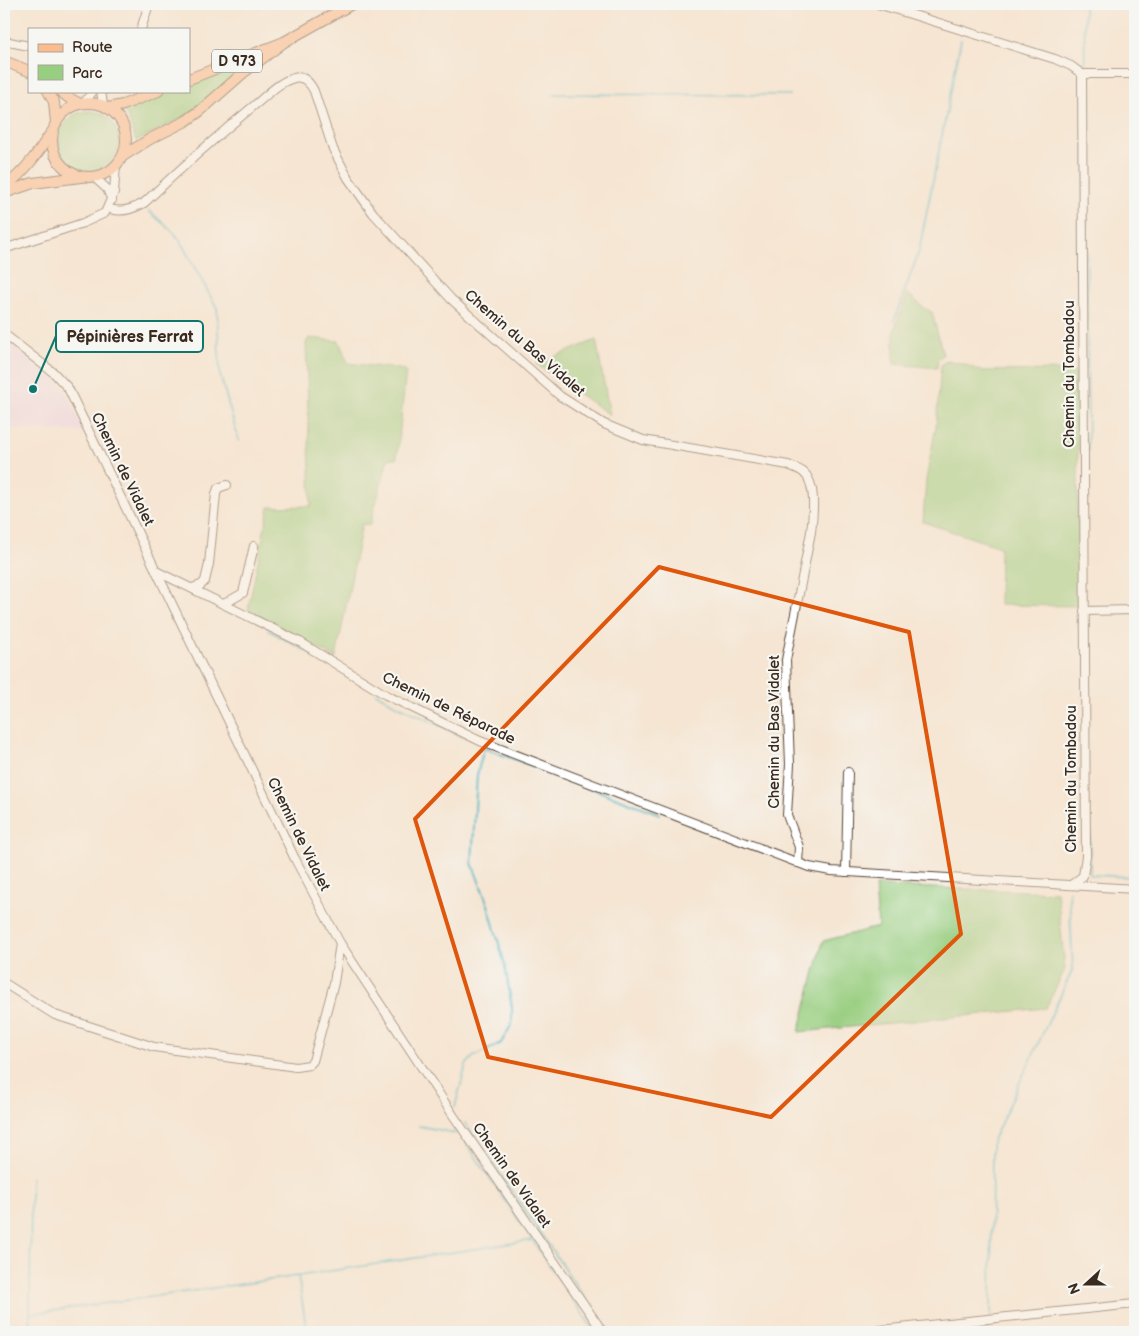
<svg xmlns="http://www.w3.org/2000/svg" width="1139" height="1336" viewBox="0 0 1139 1336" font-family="'Balsamiq Sans',sans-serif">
  <rect width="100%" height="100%" fill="#f6f6f2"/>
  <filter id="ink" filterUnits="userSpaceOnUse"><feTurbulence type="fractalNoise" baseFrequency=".02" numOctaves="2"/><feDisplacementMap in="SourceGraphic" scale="10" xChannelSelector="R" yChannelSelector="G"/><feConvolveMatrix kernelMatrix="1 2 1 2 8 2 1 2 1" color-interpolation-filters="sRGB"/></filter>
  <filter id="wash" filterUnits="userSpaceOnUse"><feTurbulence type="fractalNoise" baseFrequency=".0096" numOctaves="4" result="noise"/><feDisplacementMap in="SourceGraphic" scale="20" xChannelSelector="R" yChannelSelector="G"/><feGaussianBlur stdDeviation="1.12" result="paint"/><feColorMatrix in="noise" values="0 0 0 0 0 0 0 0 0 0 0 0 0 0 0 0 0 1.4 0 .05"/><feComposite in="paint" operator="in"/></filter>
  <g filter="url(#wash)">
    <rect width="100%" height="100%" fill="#f5e5d2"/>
    <path fill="#ecd1ea" d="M4,339L58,382L68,396L85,432L4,428Z"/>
    <g fill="#98ce7f" stroke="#6a7c4e">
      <path d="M238,66L240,71L208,99L186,116L136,141L127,116L123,109L169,91H189V84Z"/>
      <circle cx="89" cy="141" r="30"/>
      <path d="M907,293L924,308L932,312L943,355L938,360L937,368L894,364V331Z"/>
      <path d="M309,338L339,341L348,363L406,370L397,458L388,459L370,525L362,524L336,658L248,610L269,507L311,506L306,343Z"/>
      <path d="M596,340L610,415L536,364Z"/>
      <path d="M947,360L964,364L980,371L1068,370L1078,373V606L999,605L1000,547L923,522L926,480L936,426L941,365Z"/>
      <path d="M875,886L1057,892L1065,969L1046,1008L799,1032L823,941L878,927Z"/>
    </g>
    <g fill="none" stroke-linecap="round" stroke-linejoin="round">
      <g stroke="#44b1c1" stroke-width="2">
        <path d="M1084,4L1085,71"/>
        <path d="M553,94L790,95"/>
        <path d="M1086,146L1088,451"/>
        <path d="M149,211L172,231L179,239L217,308L220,375L239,441"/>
        <path d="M894,321L919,251L961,40"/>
        <path d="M268,630L312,654"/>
        <path d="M376,693L392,703L463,737"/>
        <path d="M1090,829V875L1135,877"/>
        <path d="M455,1107L466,1065L473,1057L501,1043L512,1024V1008L505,965L488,905L472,863L477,775L484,748L660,814"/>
        <path d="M465,1123L608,1332"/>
        <path d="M419,1126L460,1134L595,1332"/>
        <path d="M31,1178L30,1314L298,1276"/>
        <path d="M30,1315L31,1332"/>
        <path d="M991,1316L992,1142L1073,969L1069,891"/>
        <path d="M307,1332L298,1276L533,1240"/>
        <path d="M905,1332L979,1324L990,1325L986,1332"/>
      </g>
    </g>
  </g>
  <g filter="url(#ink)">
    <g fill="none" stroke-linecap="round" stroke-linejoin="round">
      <defs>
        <g id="minor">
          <path d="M878,4L1055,59L1071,66L1082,74L1086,856L1083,876L1071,885"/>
          <path d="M141,29L149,4"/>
          <path d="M4,41L29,46"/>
          <path d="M1082,74H1135"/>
          <path d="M101,91L103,105"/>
          <path d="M84,103L93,91"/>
          <path d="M94,177L107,189L112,200"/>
          <path d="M108,208C120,214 133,209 144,203C180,169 217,136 256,104C267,95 280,81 294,78C304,75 310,83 314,91L333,149L348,178L373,213L451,299L560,396L604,424L643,440L788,465C793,467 799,469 803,472C817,483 813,515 811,532L786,660L790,764L787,815L799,847L798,863"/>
          <path d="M4,249L83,223L105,213L114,192L116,165"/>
          <path d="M4,334L54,373L68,388L295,859L340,943L453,1115L603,1332"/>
          <path d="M156,571L300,642L386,695L480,741L809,867L831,871L1135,889"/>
          <path d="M192,588L201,585L205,581L209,564L216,494L218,488L227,485"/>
          <path d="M224,604L243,593L254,546"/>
          <path d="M1084,611L1135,610"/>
          <path d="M846,872L848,772"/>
          <path d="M4,983L55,1015L154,1047L296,1067L309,1065L313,1061L334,983L340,943"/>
          <path d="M861,1332L1135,1304"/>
        </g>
        <g id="major">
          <path d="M4,61L29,71"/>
          <path d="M189,79L284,42L352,4"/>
          <path d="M48,91L54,102L56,123"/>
          <path d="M60,91L69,98L80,104"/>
          <circle cx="89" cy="140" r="37"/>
          <path d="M108,108L123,105L158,91"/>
          <path d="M123,156L150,139L186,121L200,111L243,73L284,42"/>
          <path d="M4,187C24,173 38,153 51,133"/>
          <path d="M4,193L33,183L81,177"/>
        </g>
      </defs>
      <use href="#minor" stroke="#574639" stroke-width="10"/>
      <use href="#major" stroke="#574639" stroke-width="12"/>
      <use href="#minor" stroke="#fff" stroke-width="8"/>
      <use href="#major" stroke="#fbbb8d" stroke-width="10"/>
    </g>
  </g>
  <path d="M0 0H1139V1336H0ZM659,567L909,632L961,934L771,1117L488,1057L415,819Z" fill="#f5e5d2" fill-opacity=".55" fill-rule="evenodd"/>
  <path fill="none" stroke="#df570d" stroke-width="4" stroke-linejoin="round" d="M659,567L909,632L961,934L771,1117L488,1057L415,819Z"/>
  <g text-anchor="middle" stroke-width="4.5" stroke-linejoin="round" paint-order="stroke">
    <rect fill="#f6f6f2" stroke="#73675e" stroke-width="1" x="212" y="49.5" width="50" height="23" rx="4"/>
    <g font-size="14" font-weight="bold" fill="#3b2a1e">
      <text x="237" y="66">D 973</text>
    </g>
    <g font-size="15" fill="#3b2a1e" stroke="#f6f6f2">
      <text transform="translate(525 343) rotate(41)" y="5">Chemin du Bas Vidalet</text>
      <text transform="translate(1069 374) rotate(-90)" y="5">Chemin du Tombadou</text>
      <text transform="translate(123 469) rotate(64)" y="5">Chemin de Vidalet</text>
      <text transform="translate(449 708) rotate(26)" y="5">Chemin de Réparade</text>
      <text transform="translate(774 732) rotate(-90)" y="5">Chemin du Bas Vidalet</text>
      <text transform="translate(1071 779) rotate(-90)" y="5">Chemin du Tombadou</text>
      <text transform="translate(299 834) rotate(64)" y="5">Chemin de Vidalet</text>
      <text transform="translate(512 1175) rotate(55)" y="5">Chemin de Vidalet</text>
    </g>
  </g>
  <path fill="none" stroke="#0f766e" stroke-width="2" d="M33 389L56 336"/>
  <circle fill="#0f766e" stroke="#f6f6f2" stroke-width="2" cx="33" cy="389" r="5"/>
  <rect fill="#f6f6f2" stroke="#0f766e" stroke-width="2" x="56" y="321" width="147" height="31" rx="5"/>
  <g font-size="16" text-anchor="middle" font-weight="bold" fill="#3b2a1e">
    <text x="130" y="342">Pépinières Ferrat</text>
  </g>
  <rect width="1139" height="1336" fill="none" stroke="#f6f6f2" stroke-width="20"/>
  <rect x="28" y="28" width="162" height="65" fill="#f6f6f2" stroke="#aba49d"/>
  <rect x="38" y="44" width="25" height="8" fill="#fbbb8d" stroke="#aba49d"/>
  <text x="72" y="52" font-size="15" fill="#3b2a1e">Route</text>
  <rect x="38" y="65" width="25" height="15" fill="#98ce7f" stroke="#aba49d"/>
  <text x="72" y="78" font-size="15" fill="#3b2a1e">Parc</text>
  <g transform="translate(1086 1284) rotate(249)" stroke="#f6f6f2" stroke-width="4" paint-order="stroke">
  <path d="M0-4L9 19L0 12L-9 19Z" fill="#3b2a1e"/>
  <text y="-8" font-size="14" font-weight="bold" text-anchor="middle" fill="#3b2a1e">N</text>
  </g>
</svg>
